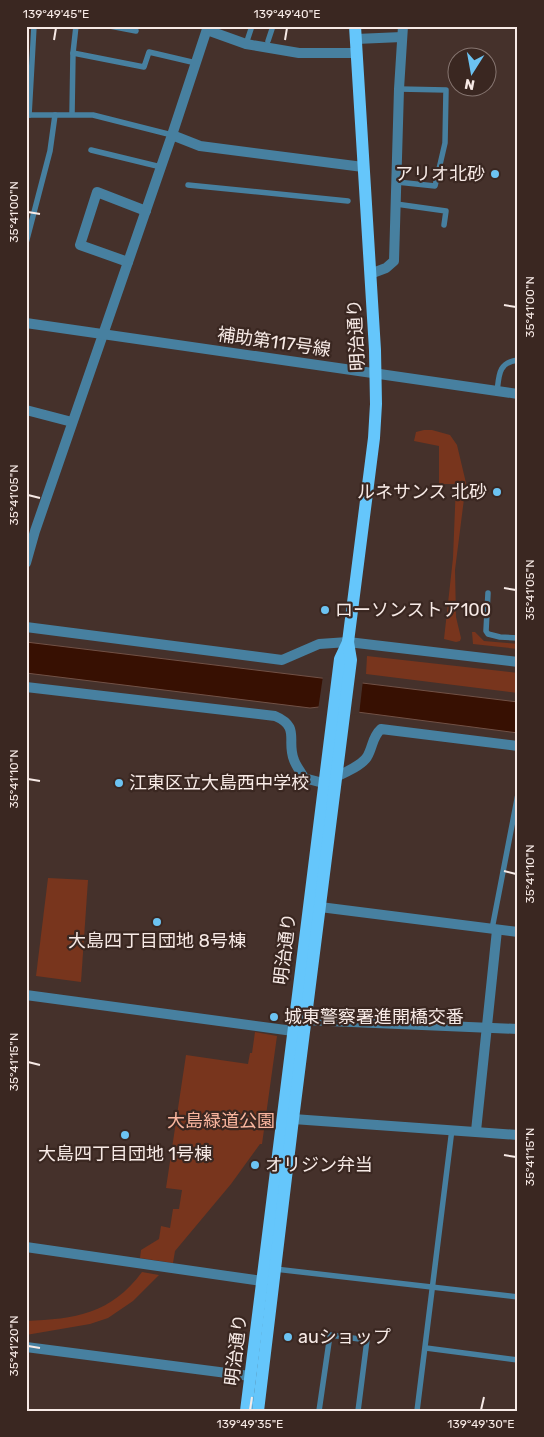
<svg xmlns="http://www.w3.org/2000/svg" width="544" height="1437" viewBox="0 0 544 1437" font-family="Rubik,'Noto Sans JP',sans-serif">
  <rect width="100%" height="100%" fill="#45312b"/>
  <g fill="#78351d">
    <path d="M424,430H432L450,435L457,445L466,483L455,570L456,617L461,638L460,641L456,642L444,639L453,558L456,484H439V446L414,441L416,432Z"/>
    <path d="M472,632H475L484,641L518,644V649L473,644Z"/>
    <path d="M367,656L518,673V693L366,674Z"/>
    <path d="M48,878L88,880L81,982L36,976Z"/>
    <path d="M255,1032L277,1036L262,1144H260L231,1184L175,1251L173,1263L140,1258L141,1250L159,1239L161,1226L170,1228L173,1209H179L182,1190L166,1188L186,1055L248,1064L250,1053H252Z"/>
    <path d="M142,1272L159,1275L133,1301L108,1318L90,1324L26,1335V1321C75,1319 111,1314 142,1272Z"/>
  </g>
  <path fill="#371002" stroke="#715146" d="M26,642L518,702V733L319,707L310,708L26,673Z"/>
  <path fill="#45312b" d="M323,676L363,680L359,715L318,710Z"/>
  <g fill="none" stroke-linecap="round" stroke-linejoin="round">
    <g stroke="#4780a0" stroke-width="5.5">
      <path d="M110,26L136,31"/>
      <path d="M268,41L273,26"/>
      <path d="M246,44L252,26"/>
      <path d="M73,53L144,67L149,52L196,63"/>
      <path d="M72,114L73,53L76,26"/>
      <path d="M26,115H93L172,135"/>
      <path d="M29,115L34,26"/>
      <path d="M91,150L161,167"/>
      <path d="M397,182L435,186L445,143L446,90L399,89"/>
      <path d="M188,185L348,201"/>
      <path d="M396,204L446,211L444,225"/>
      <path d="M26,243L50,151L55,115"/>
      <path d="M497,392C499,376 498,362 518,360"/>
      <path d="M488,593L486,631L488,634L500,637L518,638"/>
      <path d="M492,929L518,794"/>
      <path d="M275,1269L518,1297"/>
      <path d="M426,1348L518,1360"/>
      <path d="M319,1411L330,1335L367,1340L358,1411"/>
      <path d="M417,1411L452,1129"/>
    </g>
    <g stroke="#4780a0" stroke-width="10">
      <path d="M207,30L246,44L299,53H356"/>
      <path d="M356,39L402,37"/>
      <path d="M172,135L200,146L363,167"/>
      <path d="M128,262L80,245L97,192L146,211"/>
      <path d="M370,274L386,268L394,261L399,89L403,26"/>
      <path d="M26,410L72,422"/>
      <path d="M26,563L35,531L172,135L208,26"/>
      <path d="M26,627L282,660L319,644L348,642"/>
      <path d="M26,687L275,716C301,727 286,741 294,760C296,766 301,772 304,778L323,783C336,776 360,768 367,757C373,747 372,737 381,729L518,746"/>
      <path d="M320,907L518,932"/>
      <path d="M26,995L293,1031L298,1026"/>
      <path d="M293,1119L518,1135"/>
      <path d="M476,1131L497,930"/>
      <path d="M26,1247L262,1281L267,1277"/>
      <path d="M26,1347L250,1376"/>
    </g>
    <g stroke="#4780a0" stroke-width="10">
      <path d="M26,323L518,394"/>
      <path d="M348,642L518,662"/>
      <path d="M305,1020L518,1029"/>
    </g>
    <g stroke="#65c6fb" stroke-width="12">
      <path d="M246,1411L340,659L348,642"/>
      <path d="M258,1411L293,1119L351,660L348,642L374,438L376,404L375,350L355,26"/>
    </g>
  </g>
  <path fill="none" stroke="#f7eae6" stroke-width="2" d="M54,40L56,28M285,40L287,28M28,212L40,214M504,305L516,307M28,495L40,498M504,588L516,590M28,779L40,781M504,871L516,874M28,1062L40,1065M504,1155L516,1157M28,1346L40,1348M250,1410L252,1397M481,1410L484,1397"/>
  <g fill="#6cc3f2" stroke="#3a2721" stroke-width="2">
    <circle cx="495" cy="174" r="5"/>
    <circle cx="497" cy="492" r="5"/>
    <circle cx="325" cy="610" r="5"/>
    <circle cx="119" cy="783" r="5"/>
    <circle cx="157" cy="922" r="5"/>
    <circle cx="274" cy="1017" r="5"/>
    <circle cx="125" cy="1135" r="5"/>
    <circle cx="255" cy="1165" r="5"/>
    <circle cx="288" cy="1337" r="5"/>
  </g>
  <g text-anchor="middle" stroke-width="4.5" stroke-linejoin="round" paint-order="stroke">
    <g font-size="18" fill="#f7eae6" stroke="#3a2721" text-anchor="start">
      <text x="485" y="180" text-anchor="end">アリオ北砂</text>
      <text x="487" y="498" text-anchor="end">ルネサンス 北砂</text>
      <text x="335" y="616">ローソンストア100</text>
      <text x="129" y="789">江東区立大島西中学校</text>
      <text x="157" y="947" text-anchor="middle">大島四丁目団地 8号棟</text>
      <text x="284" y="1023">城東警察署進開橋交番</text>
      <text x="125" y="1160" text-anchor="middle">大島四丁目団地 1号棟</text>
      <text x="265" y="1171">オリジン弁当</text>
      <text x="298" y="1343">auショップ</text>
    </g>
    <g font-size="18" fill="#f7eae6" stroke="#3a2721">
      <text transform="translate(356 335) rotate(-93)" y="6">明治通り</text>
      <text transform="translate(274 342) rotate(8)" y="6">補助第117号線</text>
      <text transform="translate(285 949) rotate(-83)" y="6">明治通り</text>
      <text transform="translate(236 1350) rotate(-83)" y="6">明治通り</text>
    </g>
    <g font-size="18" fill="#fab69f" stroke="#3a2721">
      <text x="221" y="1127">大島緑道公園</text>
    </g>
  </g>
  <rect width="544" height="1437" fill="none" stroke="#3a2721" stroke-width="55"/>
  <g transform="translate(472 72) rotate(191)"><circle r="24" fill="#3a2721" stroke="#867570"/>
  <path d="M0-4L9 19L0 12L-9 19Z" fill="#6cc3f2"/>
  <text y="-8" font-size="14" font-weight="bold" text-anchor="middle" fill="#f7eae6">N</text>
  </g>
  <rect x="28" y="28" width="488" height="1382" fill="none" stroke="#f7eae6" stroke-width="2"/>
  <g font-size="12" text-anchor="middle" fill="#f7eae6">
    <text x="56" y="18">139°49'45"E</text>
    <text x="287" y="18">139°49'40"E</text>
    <text transform="translate(14 212) rotate(-90)" y="4">35°41'00"N</text>
    <text transform="translate(530 307) rotate(-90)" y="4">35°41'00"N</text>
    <text transform="translate(14 495) rotate(-90)" y="4">35°41'05"N</text>
    <text transform="translate(530 590) rotate(-90)" y="4">35°41'05"N</text>
    <text transform="translate(14 779) rotate(-90)" y="4">35°41'10"N</text>
    <text transform="translate(530 874) rotate(-90)" y="4">35°41'10"N</text>
    <text transform="translate(14 1062) rotate(-90)" y="4">35°41'15"N</text>
    <text transform="translate(530 1157) rotate(-90)" y="4">35°41'15"N</text>
    <text transform="translate(14 1346) rotate(-90)" y="4">35°41'20"N</text>
    <text x="250" y="1428">139°49'35"E</text>
    <text x="481" y="1428">139°49'30"E</text>
  </g>
</svg>
